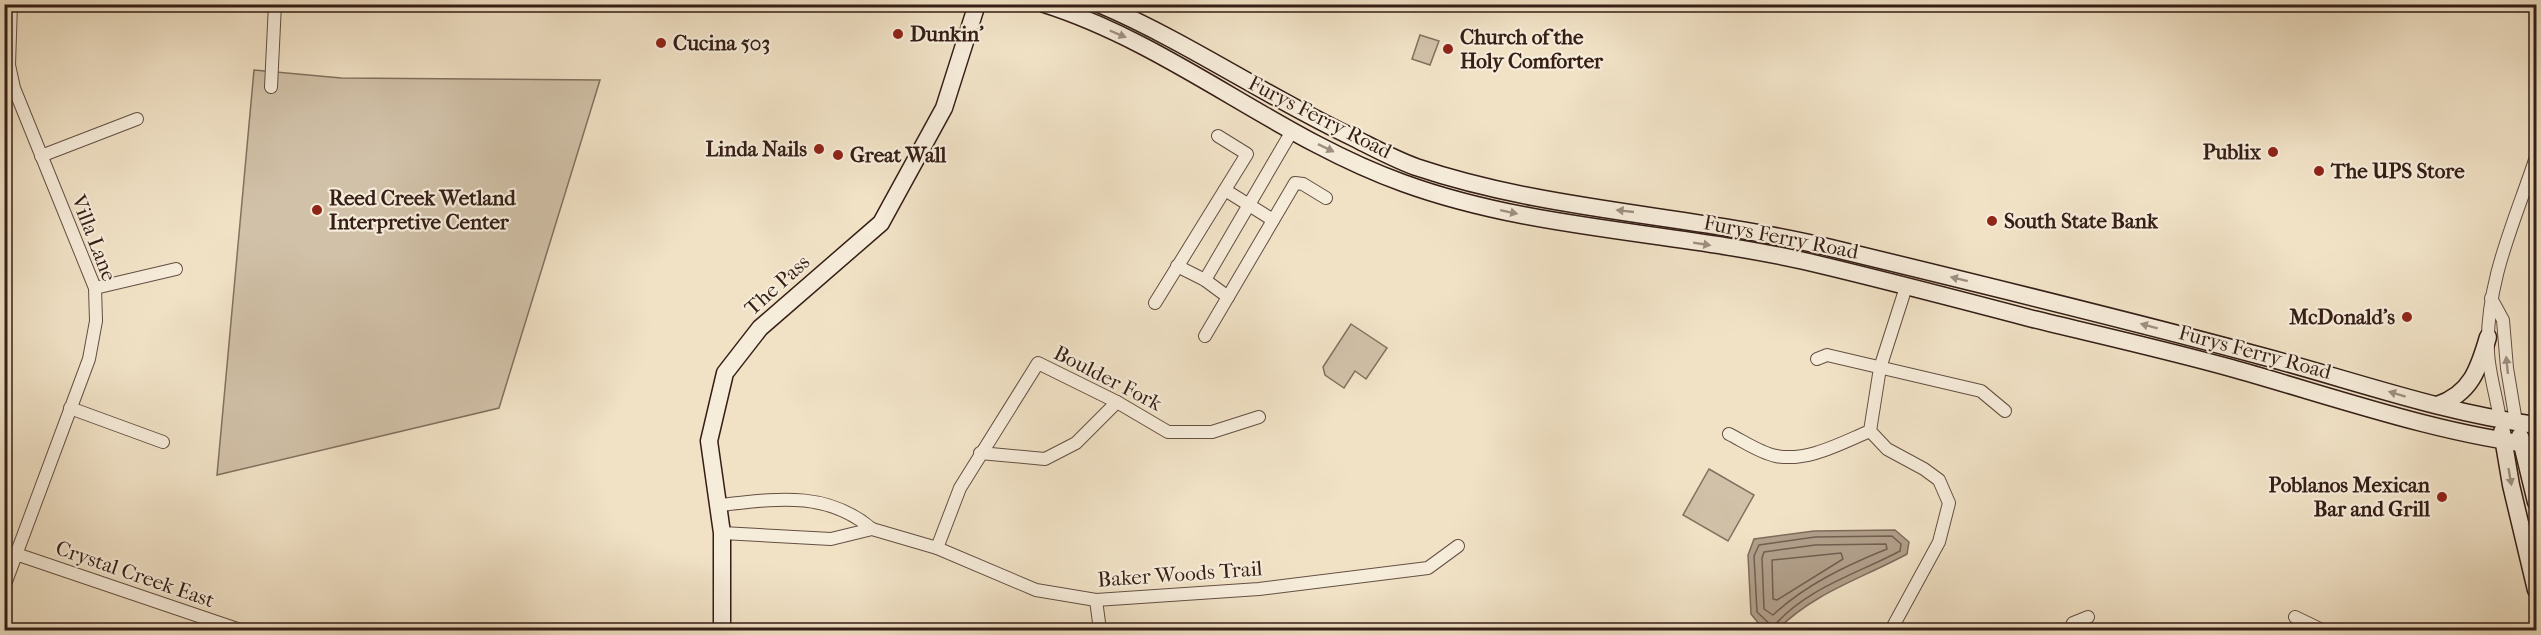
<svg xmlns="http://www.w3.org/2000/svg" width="2541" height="635" viewBox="0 0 2541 635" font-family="'IM FELL French Canon',serif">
  <rect width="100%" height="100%" fill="#f1e2c6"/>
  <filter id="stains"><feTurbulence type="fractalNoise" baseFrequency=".00333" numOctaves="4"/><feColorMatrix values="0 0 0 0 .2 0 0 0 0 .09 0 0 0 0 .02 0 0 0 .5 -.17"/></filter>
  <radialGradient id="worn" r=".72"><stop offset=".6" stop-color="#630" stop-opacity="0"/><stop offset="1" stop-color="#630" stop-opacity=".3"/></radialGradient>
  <g fill="#d1c1a8" stroke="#83705f" stroke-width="1.5">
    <path d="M1420,35L1439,41L1430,65L1412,59Z"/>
    <path d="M254,70L341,78L600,80L499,408L217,475Z"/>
    <path d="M1351,324L1387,348L1366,379L1355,371L1344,388L1325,375L1323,367Z"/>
    <path d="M1709,469L1754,495L1728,541L1683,515Z"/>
  </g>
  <path fill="#b19f8a" stroke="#7f6b5c" stroke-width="1.5" d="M1895,530L1909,542L1907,554C1861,579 1815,592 1777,630H1764L1751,614L1748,555L1754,539L1814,531Z"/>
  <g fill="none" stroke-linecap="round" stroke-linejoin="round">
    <g stroke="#735e50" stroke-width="1.5">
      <path d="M1892,536L1901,544L1900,551C1857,574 1806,588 1773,627L1757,612L1754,556L1759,545L1815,537Z"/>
      <path d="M1886,544L1887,549C1847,565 1805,585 1773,615L1764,609L1762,558L1764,552L1815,545Z"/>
      <path d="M1841,553L1843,559L1777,600L1773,599L1772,560Z"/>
    </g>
    <defs>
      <g id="street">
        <path d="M271,87L275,4"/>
        <path d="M41,156L137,119"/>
        <path d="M1225,190L1273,220"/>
        <path d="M1177,266L1205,280L1228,297"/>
        <path d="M1205,280L1292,131"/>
        <path d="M95,288L176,269"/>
        <path d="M2491,298L2503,320L2507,368L2516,422"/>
        <path d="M1155,303L1247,154L1218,136"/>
        <path d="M1205,336L1295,183L1303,184L1326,198"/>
        <path d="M1817,359L1827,355L1981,391L2005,411"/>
        <path d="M70,408L163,442"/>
        <path d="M2500,420C2497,398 2489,374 2488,352C2485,283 2515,221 2536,157"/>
        <path d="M1729,434C1743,441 1760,453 1776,456C1808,462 1841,443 1870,431"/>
        <path d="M980,453L1045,459L1076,443L1117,402"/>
        <path d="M720,505C775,499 826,490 872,529"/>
        <path d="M722,533L831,539L872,529L937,548L1036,590L1096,600L1259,589L1428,568L1458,546"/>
        <path d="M937,548L960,488L1038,363L1117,402L1168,432H1212L1259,417"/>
        <path d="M16,554L240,630"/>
        <path d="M4,587L89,359L96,321L95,288L14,88L9,65L11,4"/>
        <path d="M1096,600L1100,630"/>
        <path d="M2295,617L2322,630"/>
        <path d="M1891,630L1939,542L1949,503L1939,480L1924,469L1887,449L1870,431L1880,368L1906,287"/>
        <path d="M2070,630L2073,623L2088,617"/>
      </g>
      <g id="secondary">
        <path d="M1044,4C1173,45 1277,138 1403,183C1532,230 1671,231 1804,261C1881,279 1957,299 2033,319C2099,335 2166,350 2231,368C2328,395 2438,434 2536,445"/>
        <path d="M1099,4C1188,42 1267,97 1354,138C1374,148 1394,159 1416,167C1550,212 1694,215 1831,248C1976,283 2121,318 2265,357C2355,381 2444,413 2536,425"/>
        <path d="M2437,405C2471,394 2479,368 2488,337"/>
        <path d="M2502,432L2511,485L2536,590"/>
        <path d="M2520,436L2536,502"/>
        <path d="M722,630V533L709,441L725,373L760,328L881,223L944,108L977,4"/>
      </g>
    </defs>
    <use href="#street" stroke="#644f42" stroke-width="14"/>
    <use href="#secondary" stroke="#351e16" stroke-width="19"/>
    <use href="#street" stroke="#f6ecda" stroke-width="12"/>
    <use href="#secondary" stroke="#f6ecda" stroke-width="16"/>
  </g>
  <defs><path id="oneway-solid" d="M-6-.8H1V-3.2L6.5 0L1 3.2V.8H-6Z" transform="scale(1.5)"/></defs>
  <g fill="#9f8f82">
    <use href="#oneway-solid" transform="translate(1118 34) rotate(23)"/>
    <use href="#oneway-solid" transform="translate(1326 148) rotate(26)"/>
    <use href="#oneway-solid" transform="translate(1625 211) rotate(-174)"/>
    <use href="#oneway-solid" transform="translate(1509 212) rotate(12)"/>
    <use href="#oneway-solid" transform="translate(1702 244) rotate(9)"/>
    <use href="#oneway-solid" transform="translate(1959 279) rotate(-166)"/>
    <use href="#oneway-solid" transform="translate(2149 326) rotate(-165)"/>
    <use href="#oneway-solid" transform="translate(2507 365) rotate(-96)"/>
    <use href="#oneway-solid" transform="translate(2397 394) rotate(-163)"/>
    <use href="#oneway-solid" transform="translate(2510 477) rotate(80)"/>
  </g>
  <g fill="#8f2418" stroke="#f6ecda" stroke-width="2">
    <circle cx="898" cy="34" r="6"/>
    <circle cx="661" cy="43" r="6"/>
    <circle cx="1448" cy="49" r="6"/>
    <circle cx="819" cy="149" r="6"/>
    <circle cx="2273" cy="152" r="6"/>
    <circle cx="838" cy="155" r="6"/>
    <circle cx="2319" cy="171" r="6"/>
    <circle cx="317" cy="210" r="6"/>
    <circle cx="1992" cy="221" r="6"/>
    <circle cx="2407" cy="317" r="6"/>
    <circle cx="2442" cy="497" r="6"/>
  </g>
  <g text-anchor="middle" stroke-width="4.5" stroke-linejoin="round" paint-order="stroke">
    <g font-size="21" font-weight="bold" fill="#351e16" stroke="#f6ecda" text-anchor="start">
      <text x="910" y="41">Dunkin'</text>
      <text x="1460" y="44">Church of the<tspan x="1460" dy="24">Holy Comforter</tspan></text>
      <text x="673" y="50">Cucina 503</text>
      <text x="807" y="156" text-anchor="end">Linda Nails</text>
      <text x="2261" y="159" text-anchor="end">Publix</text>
      <text x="850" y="162">Great Wall</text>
      <text x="2331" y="178">The UPS Store</text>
      <text x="329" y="205">Reed Creek Wetland<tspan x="329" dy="24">Interpretive Center</tspan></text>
      <text x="2004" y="228">South State Bank</text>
      <text x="2395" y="324" text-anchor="end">McDonald's</text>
      <text x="2430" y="492" text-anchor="end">Poblanos Mexican<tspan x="2430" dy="24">Bar and Grill</tspan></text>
    </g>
    <g font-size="21" fill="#351e16" stroke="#f6ecda">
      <text transform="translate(1320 117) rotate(27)" y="7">Furys Ferry Road</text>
      <text transform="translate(1781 237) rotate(11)" y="7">Furys Ferry Road</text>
      <text transform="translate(94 238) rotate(69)" y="7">Villa Lane</text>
      <text transform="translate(777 285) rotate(-42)" y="7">The Pass</text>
      <text transform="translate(2255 352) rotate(15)" y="7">Furys Ferry Road</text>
      <text transform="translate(1108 378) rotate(27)" y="7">Boulder Fork</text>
      <text transform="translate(135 574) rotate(19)" y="7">Crystal Creek East</text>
      <text transform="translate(1180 574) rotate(-4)" y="7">Baker Woods Trail</text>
    </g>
  </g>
  <rect width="2541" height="635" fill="none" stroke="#f1e2c6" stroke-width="24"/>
  <rect x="6" y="6" width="2529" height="623" fill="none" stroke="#351e16" stroke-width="3"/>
  <rect x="12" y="12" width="2517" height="611" fill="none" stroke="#351e16" stroke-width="1.5"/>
  <rect width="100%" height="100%" filter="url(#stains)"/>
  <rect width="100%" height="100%" fill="url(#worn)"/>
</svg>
